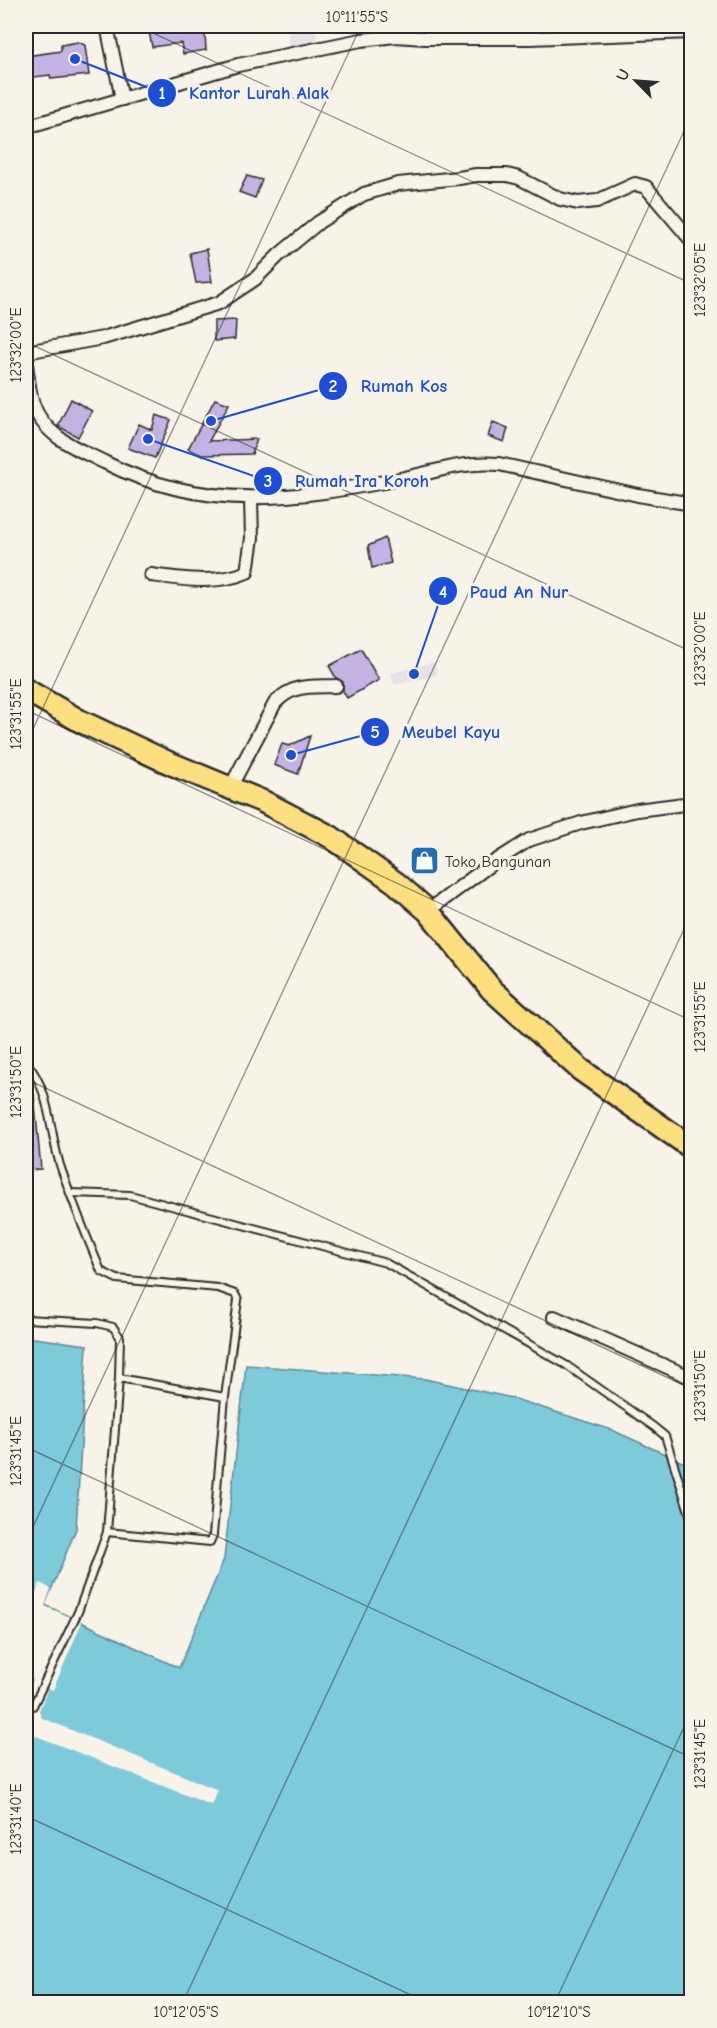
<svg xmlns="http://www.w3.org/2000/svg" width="717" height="2028" viewBox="0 0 717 2028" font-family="'Comic Neue',sans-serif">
  <rect width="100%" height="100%" fill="#f7f3e8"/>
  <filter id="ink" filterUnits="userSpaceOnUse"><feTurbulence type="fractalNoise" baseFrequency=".0167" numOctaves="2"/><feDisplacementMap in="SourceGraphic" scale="12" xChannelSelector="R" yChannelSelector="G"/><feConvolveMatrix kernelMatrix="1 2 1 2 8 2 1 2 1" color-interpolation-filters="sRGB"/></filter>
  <g filter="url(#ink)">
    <g fill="#e7e0e6">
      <path d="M287,26H315L318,44L290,51Z"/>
      <path d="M435,662L437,675L394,685L391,673Z"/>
    </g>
    <path fill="#7dcadb" stroke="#5c8a95" stroke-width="1.5" d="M26,1337L87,1345L76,1529L45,1605L179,1668L224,1559L246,1365L425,1379L512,1398L612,1430L691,1466V2002H26Z"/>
    <path fill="#f7f3e8" d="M40,1583L51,1589L45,1606L82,1622L53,1690L48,1688L39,1711L42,1718L218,1790L211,1805L26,1732V1695L33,1680L26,1676V1617Z"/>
    <g fill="#c3b2e3" stroke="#2b2b2b" stroke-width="1.5">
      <path d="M148,26H201V33H205L206,50L183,54L181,43L152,47Z"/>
      <path d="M78,42L85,45L89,75L51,79L50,75L26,78V56L61,51V45Z"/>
      <path d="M247,176L262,180L255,198L239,192Z"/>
      <path d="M207,249L212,282L196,283L190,253Z"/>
      <path d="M236,320L235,339L214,341V321Z"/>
      <path d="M71,399L92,411L78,437L58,426Z"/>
      <path d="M215,399L229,404L209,441L257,439L252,454L202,455L188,449Z"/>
      <path d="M156,415L171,420L155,458L128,448L139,424L152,430Z"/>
      <path d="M493,422L508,428L504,442L488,436Z"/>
      <path d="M385,538L391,563L372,568L368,546Z"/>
      <path d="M361,649L379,680L347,698L343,691V682L336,678L329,666Z"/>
      <path d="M310,736L298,774L274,765L282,744L289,746Z"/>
      <path d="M26,1095H34L41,1169L26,1170Z"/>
    </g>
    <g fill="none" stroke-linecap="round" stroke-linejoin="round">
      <defs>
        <g id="lane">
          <path d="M26,1062C52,1091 49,1136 62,1171C74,1205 87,1238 101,1271L117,1279L218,1288L235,1294L238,1300L225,1397L213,1535L210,1542L107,1532"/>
          <path d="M71,1193L130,1195L386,1263L566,1365L654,1427L665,1436L692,1521"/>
          <path d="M26,1319L97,1323L113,1327L120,1337L119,1378"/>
          <path d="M33,1706L78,1612L107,1532L119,1378L225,1397"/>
        </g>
        <g id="street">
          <path d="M107,26L122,99"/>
          <path d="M26,127L238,65L361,40L395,36L424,38H530L692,32"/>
          <path d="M26,352L103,338L219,303L255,279L279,255L319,222L364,194L398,184L459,178L476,175H507L519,178L560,199L578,203L597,201L635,184L646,187L692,241"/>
          <path d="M26,364C28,377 29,392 33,404C44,437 78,449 106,463C206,513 295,499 400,479C436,472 462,461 499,464L638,495L692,504"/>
          <path d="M151,575C181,579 218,585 247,572L252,538L251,499"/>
          <path d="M230,788L275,703C293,683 311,687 336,686"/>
          <path d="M428,911L491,864L529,840L581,823L637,810L692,803"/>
          <path d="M554,1317L692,1378"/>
        </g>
        <path id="highway" d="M26,690L80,721L167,762L264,802L331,837L396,883L428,911L492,990L581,1070L692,1148"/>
      </defs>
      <use href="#lane" stroke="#2b2b2b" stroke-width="10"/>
      <use href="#street" stroke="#2b2b2b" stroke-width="16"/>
      <use href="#highway" stroke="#2b2b2b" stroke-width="26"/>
      <use href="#lane" stroke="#f7f3e8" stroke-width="6"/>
      <use href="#street" stroke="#f7f3e8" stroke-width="12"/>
      <use href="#highway" stroke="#fddf80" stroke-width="21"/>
    </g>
  </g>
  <path fill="none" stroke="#2b2b2b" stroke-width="1.5" stroke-opacity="0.45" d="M138,26L692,284M26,342L692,652M26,710L692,1021M26,744L361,26M26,1079L692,1389M26,1447L692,1758M26,1542L692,114M26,1816L426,2002M183,2002L692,912M555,2002L692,1710"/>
  <defs>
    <symbol id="shop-square" viewBox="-11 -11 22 22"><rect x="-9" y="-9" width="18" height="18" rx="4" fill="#1f6fb2" stroke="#f7f3e8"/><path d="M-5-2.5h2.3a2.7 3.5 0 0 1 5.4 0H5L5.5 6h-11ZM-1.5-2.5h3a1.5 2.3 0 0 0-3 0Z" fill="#fff"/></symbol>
  </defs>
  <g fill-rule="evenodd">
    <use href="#shop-square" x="408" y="844" width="33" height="33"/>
  </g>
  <g text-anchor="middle" stroke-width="6" stroke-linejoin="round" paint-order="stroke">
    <g font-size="16" fill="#2b2b2b" stroke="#f7f3e8" text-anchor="start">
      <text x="445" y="867">Toko Bangunan</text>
    </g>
  </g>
  <path fill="none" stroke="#1d4ed8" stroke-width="2" d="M75 59L162 93M211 421L333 386M148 439L268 481M414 674L443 591M291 755L375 732"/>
  <g fill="#1d4ed8" stroke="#f7f3e8" stroke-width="2">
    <circle cx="75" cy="59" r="6"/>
    <circle cx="211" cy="421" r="6"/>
    <circle cx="148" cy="439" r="6"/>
    <circle cx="414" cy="674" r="6"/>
    <circle cx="291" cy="755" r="6"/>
    <circle cx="162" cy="93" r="15"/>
    <circle cx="333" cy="386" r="15"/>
    <circle cx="268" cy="481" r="15"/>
    <circle cx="443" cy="591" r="15"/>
    <circle cx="375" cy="732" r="15"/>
  </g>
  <g font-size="18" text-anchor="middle" font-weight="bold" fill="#fff">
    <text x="162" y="99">1</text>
    <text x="333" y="392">2</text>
    <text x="268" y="487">3</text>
    <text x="443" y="598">4</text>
    <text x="375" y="738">5</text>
  </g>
  <g font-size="18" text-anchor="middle" font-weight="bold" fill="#1d4ed8" stroke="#f7f3e8" stroke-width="6" stroke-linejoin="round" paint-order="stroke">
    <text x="259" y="99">Kantor Lurah Alak</text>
    <text x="404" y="392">Rumah Kos</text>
    <text x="362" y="487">Rumah Ira Koroh</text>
    <text x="519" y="598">Paud An Nur</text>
    <text x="451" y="738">Meubel Kayu</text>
  </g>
  <rect width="717" height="2028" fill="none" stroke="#f7f3e8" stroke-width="66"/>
  <g transform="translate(636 81) rotate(295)" stroke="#f7f3e8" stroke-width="4.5" paint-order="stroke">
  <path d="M0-4.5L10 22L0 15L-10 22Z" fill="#2b2b2b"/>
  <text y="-9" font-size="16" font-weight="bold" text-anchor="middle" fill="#2b2b2b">U</text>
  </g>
  <rect x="33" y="33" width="651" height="1962" fill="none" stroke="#2b2b2b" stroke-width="2"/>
  <g font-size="15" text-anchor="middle" fill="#2b2b2b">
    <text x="357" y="22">10°11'55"S</text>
    <text transform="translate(700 280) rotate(-90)" y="5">123°32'05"E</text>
    <text transform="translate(16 345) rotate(-90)" y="5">123°32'00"E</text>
    <text transform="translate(700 649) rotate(-90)" y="5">123°32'00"E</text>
    <text transform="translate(16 714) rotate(-90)" y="5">123°31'55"E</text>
    <text transform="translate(700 1017) rotate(-90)" y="5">123°31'55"E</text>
    <text transform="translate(16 1082) rotate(-90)" y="5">123°31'50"E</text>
    <text transform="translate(700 1386) rotate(-90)" y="5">123°31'50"E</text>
    <text transform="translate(16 1451) rotate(-90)" y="5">123°31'45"E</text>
    <text transform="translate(700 1754) rotate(-90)" y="5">123°31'45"E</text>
    <text transform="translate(16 1819) rotate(-90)" y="5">123°31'40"E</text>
    <text x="186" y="2017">10°12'05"S</text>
    <text x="559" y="2017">10°12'10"S</text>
  </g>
</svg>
